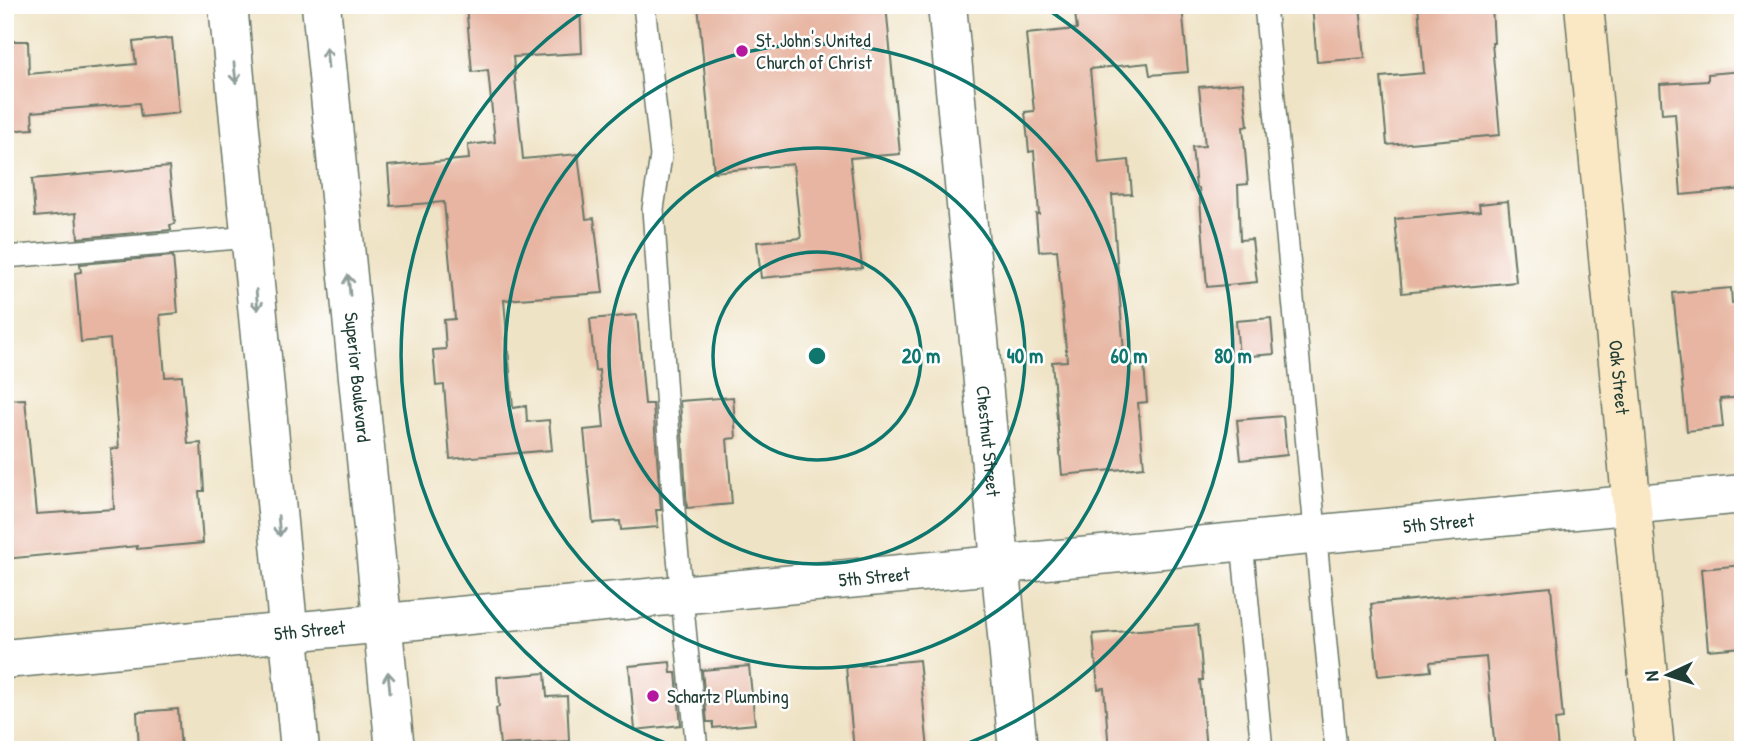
<svg xmlns="http://www.w3.org/2000/svg" width="1748" height="755" viewBox="0 0 1748 755" font-family="'Patrick Hand',sans-serif">
  <rect width="100%" height="100%" fill="#fff"/>
  <filter id="ink" filterUnits="userSpaceOnUse"><feTurbulence type="fractalNoise" baseFrequency=".0143" numOctaves="2"/><feDisplacementMap in="SourceGraphic" scale="14" xChannelSelector="R" yChannelSelector="G"/><feConvolveMatrix kernelMatrix="1 2 1 2 8 2 1 2 1" color-interpolation-filters="sRGB"/></filter>
  <filter id="wash" filterUnits="userSpaceOnUse"><feTurbulence type="fractalNoise" baseFrequency=".00686" numOctaves="4" result="noise"/><feDisplacementMap in="SourceGraphic" scale="28" xChannelSelector="R" yChannelSelector="G"/><feGaussianBlur stdDeviation="1.57" result="paint"/><feColorMatrix in="noise" values="0 0 0 0 0 0 0 0 0 0 0 0 0 0 0 0 0 1.4 0 .05"/><feComposite in="paint" operator="in"/></filter>
  <g filter="url(#wash)">
    <rect width="100%" height="100%" fill="#efe3c5"/>
    <g id="blocks">
      <g fill="#e7b5a1">
        <path d="M466,5H580L582,53L513,57L523,159L578,154L586,219L594,218L603,293L504,300L513,408L526,406L527,422L549,420L552,450L450,459L444,385L436,386L433,350L446,349L444,320L455,319L444,202L391,206L388,166L469,159L468,145L495,142L488,70L472,72Z"/>
        <path d="M698,5H886L900,154L850,158L862,268L761,278L757,242L801,238L793,164L714,172Z"/>
        <path d="M1074,5H1182L1188,72L1150,75L1148,63L1090,69L1099,163L1129,160L1132,194L1112,195L1125,366L1144,364L1147,402L1138,403L1144,467L1062,475L1052,362L1067,361L1057,250L1039,251L1036,214H1039L1034,151L1029,152L1025,112L1034,111L1026,34L1077,29Z"/>
        <path d="M1312,5H1360L1365,58L1317,62Z"/>
        <path d="M1418,5H1492L1494,43H1492L1500,135L1387,145L1381,77L1424,73Z"/>
        <path d="M172,38L179,113L141,117L139,103L32,112L33,129L5,131V41H28L29,74L136,64L133,42Z"/>
        <path d="M1743,71V189L1681,195L1675,113L1662,114L1660,84L1708,81V74Z"/>
        <path d="M1243,83L1248,126L1243,127L1248,184L1238,185L1240,240L1252,239L1257,282L1207,287L1199,188H1196L1192,147L1205,146L1199,87Z"/>
        <path d="M169,167L175,224L170,225L171,230L78,238L76,213L35,217L32,179Z"/>
        <path d="M1508,201L1516,282L1402,293L1395,219L1480,211L1479,204Z"/>
        <path d="M173,256L178,313L160,315L165,377L182,376L188,444L201,443L204,491H199L203,543L137,549V546L5,559V400L25,399L36,514L114,509L111,449L119,448L110,339L81,342L75,273L81,272L80,264Z"/>
        <path d="M1731,288L1732,303L1743,302V397L1720,399L1723,427L1687,431L1673,293Z"/>
        <path d="M637,315L645,404H653L661,510H656L658,527L621,530L620,521L593,523L584,430L604,428L599,370L595,371L590,319Z"/>
        <path d="M1271,318L1274,354L1239,357L1236,321Z"/>
        <path d="M733,397L736,438L727,439L732,504L687,508L680,401Z"/>
        <path d="M1283,416L1287,455L1241,460L1237,420Z"/>
        <path d="M1743,565V647L1708,650L1701,569Z"/>
        <path d="M1551,587L1563,719L1555,720L1558,750H1495L1486,657L1430,662L1431,671L1378,676L1371,604Z"/>
        <path d="M1198,625L1203,680H1200L1206,750H1109L1104,688L1098,689L1093,634Z"/>
        <path d="M919,660L928,750H854L846,667Z"/>
        <path d="M670,662L671,673H676L681,725L635,730L629,666Z"/>
        <path d="M749,666L755,724L713,728V722H707L702,670Z"/>
        <path d="M545,673L547,697L567,696L569,741L500,745L496,708L499,707L497,677Z"/>
        <path d="M178,709L181,750H139L137,712Z"/>
      </g>
    </g>
  </g>
  <g filter="url(#ink)">
    <use href="#blocks" fill-opacity="0" stroke="#687767" stroke-width="2"/>
    <g fill="none" stroke-linecap="round" stroke-linejoin="round">
      <defs>
        <g id="lane">
          <path d="M644,5L661,156L653,209L676,537L697,750"/>
          <path d="M1265,5L1336,750"/>
          <path d="M5,257L251,237"/>
          <path d="M1242,542L1262,750"/>
        </g>
        <g id="street">
          <path d="M228,5L300,750"/>
          <path id="s1" d="M321,5L395,750"/>
          <path id="s2" d="M947,5L1018,750"/>
          <path id="s3" d="M5,659L1743,494"/>
        </g>
        <g id="secondary">
          <path id="s4" d="M1584,5L1655,750"/>
        </g>
      </defs>
      <use href="#lane" stroke="#687767" stroke-width="24"/>
      <use href="#street" stroke="#687767" stroke-width="41"/>
      <use href="#secondary" stroke="#687767" stroke-width="41"/>
      <use href="#lane" stroke="#fff" stroke-width="21"/>
      <use href="#street" stroke="#fff" stroke-width="38"/>
      <use href="#secondary" stroke="#fae7c3" stroke-width="38"/>
    </g>
    <defs><path id="oneway-shaft" d="M-6 0H5M1.5-3L5.5 0L1.5 3" fill="none" stroke-width="1.6" stroke-linecap="round" stroke-linejoin="round" transform="scale(1.75)"/></defs>
    <g stroke="#8f9e9a">
      <use href="#oneway-shaft" transform="translate(327 58) rotate(-96)"/>
      <use href="#oneway-shaft" transform="translate(235 73) rotate(84)"/>
      <use href="#oneway-shaft" transform="translate(349 285) rotate(-96)"/>
      <use href="#oneway-shaft" transform="translate(257 300) rotate(85)"/>
      <use href="#oneway-shaft" transform="translate(279 526) rotate(85)"/>
      <use href="#oneway-shaft" transform="translate(389 682) rotate(-96)"/>
    </g>
  </g>
  <g fill="none" stroke="#0f766e" stroke-width="3.5">
    <circle cx="817" cy="356" r="104"/>
    <circle cx="817" cy="356" r="208"/>
    <circle cx="817" cy="356" r="312"/>
    <path d="M682 749A416 416 0 0 1 590 7M1044 7A416 416 0 0 1 952 749"/>
  </g>
  <g fill="#b5179e" stroke="#fff" stroke-width="2.5">
    <circle cx="742" cy="51" r="7"/>
    <circle cx="653" cy="696" r="7"/>
  </g>
  <g text-anchor="middle" stroke-width="5" stroke-linejoin="round" paint-order="stroke">
    <g font-size="19" fill="#1f3d34" stroke="#fff" text-anchor="start">
      <text x="756" y="47">St. John's United<tspan x="756" dy="22">Church of Christ</tspan></text>
      <text x="667" y="703">Schartz Plumbing</text>
    </g>
    <g font-size="19" fill="#1f3d34" stroke="#fff">
      <text dy="7" stroke="none"><textPath href="#s1" startOffset="374">Superior Boulevard</textPath></text>
      <text dy="7" stroke="none"><textPath href="#s4" startOffset="374">Oak Street</textPath></text>
      <text dy="7" stroke="none"><textPath href="#s2" startOffset="438">Chestnut Street</textPath></text>
      <text dy="7" stroke="none"><textPath href="#s3" startOffset="1440">5th Street</textPath></text>
      <text dy="7" stroke="none"><textPath href="#s3" startOffset="873">5th Street</textPath></text>
      <text dy="7" stroke="none"><textPath href="#s3" startOffset="306">5th Street</textPath></text>
    </g>
  </g>
  <circle cx="817" cy="356" r="10" fill="#0f766e" stroke="#fff" stroke-width="3.5"/>
  <g font-size="21" text-anchor="middle" font-weight="bold" fill="#0f766e" stroke="#fff" stroke-width="5" stroke-linejoin="round" paint-order="stroke">
    <text x="921" y="363">20 m</text>
    <text x="1025" y="363">40 m</text>
    <text x="1129" y="363">60 m</text>
    <text x="1233" y="363">80 m</text>
  </g>
  <rect width="1748" height="755" fill="none" stroke="#fff" stroke-width="28"/>
  <g transform="translate(1668 675) rotate(266)" stroke="#ffffff" stroke-width="5" paint-order="stroke">
  <path d="M0-5L12 26L0 18L-12 26Z" fill="#1f3d34"/>
  <text y="-10" font-size="19" font-weight="bold" text-anchor="middle" fill="#1f3d34">N</text>
  </g>
</svg>
